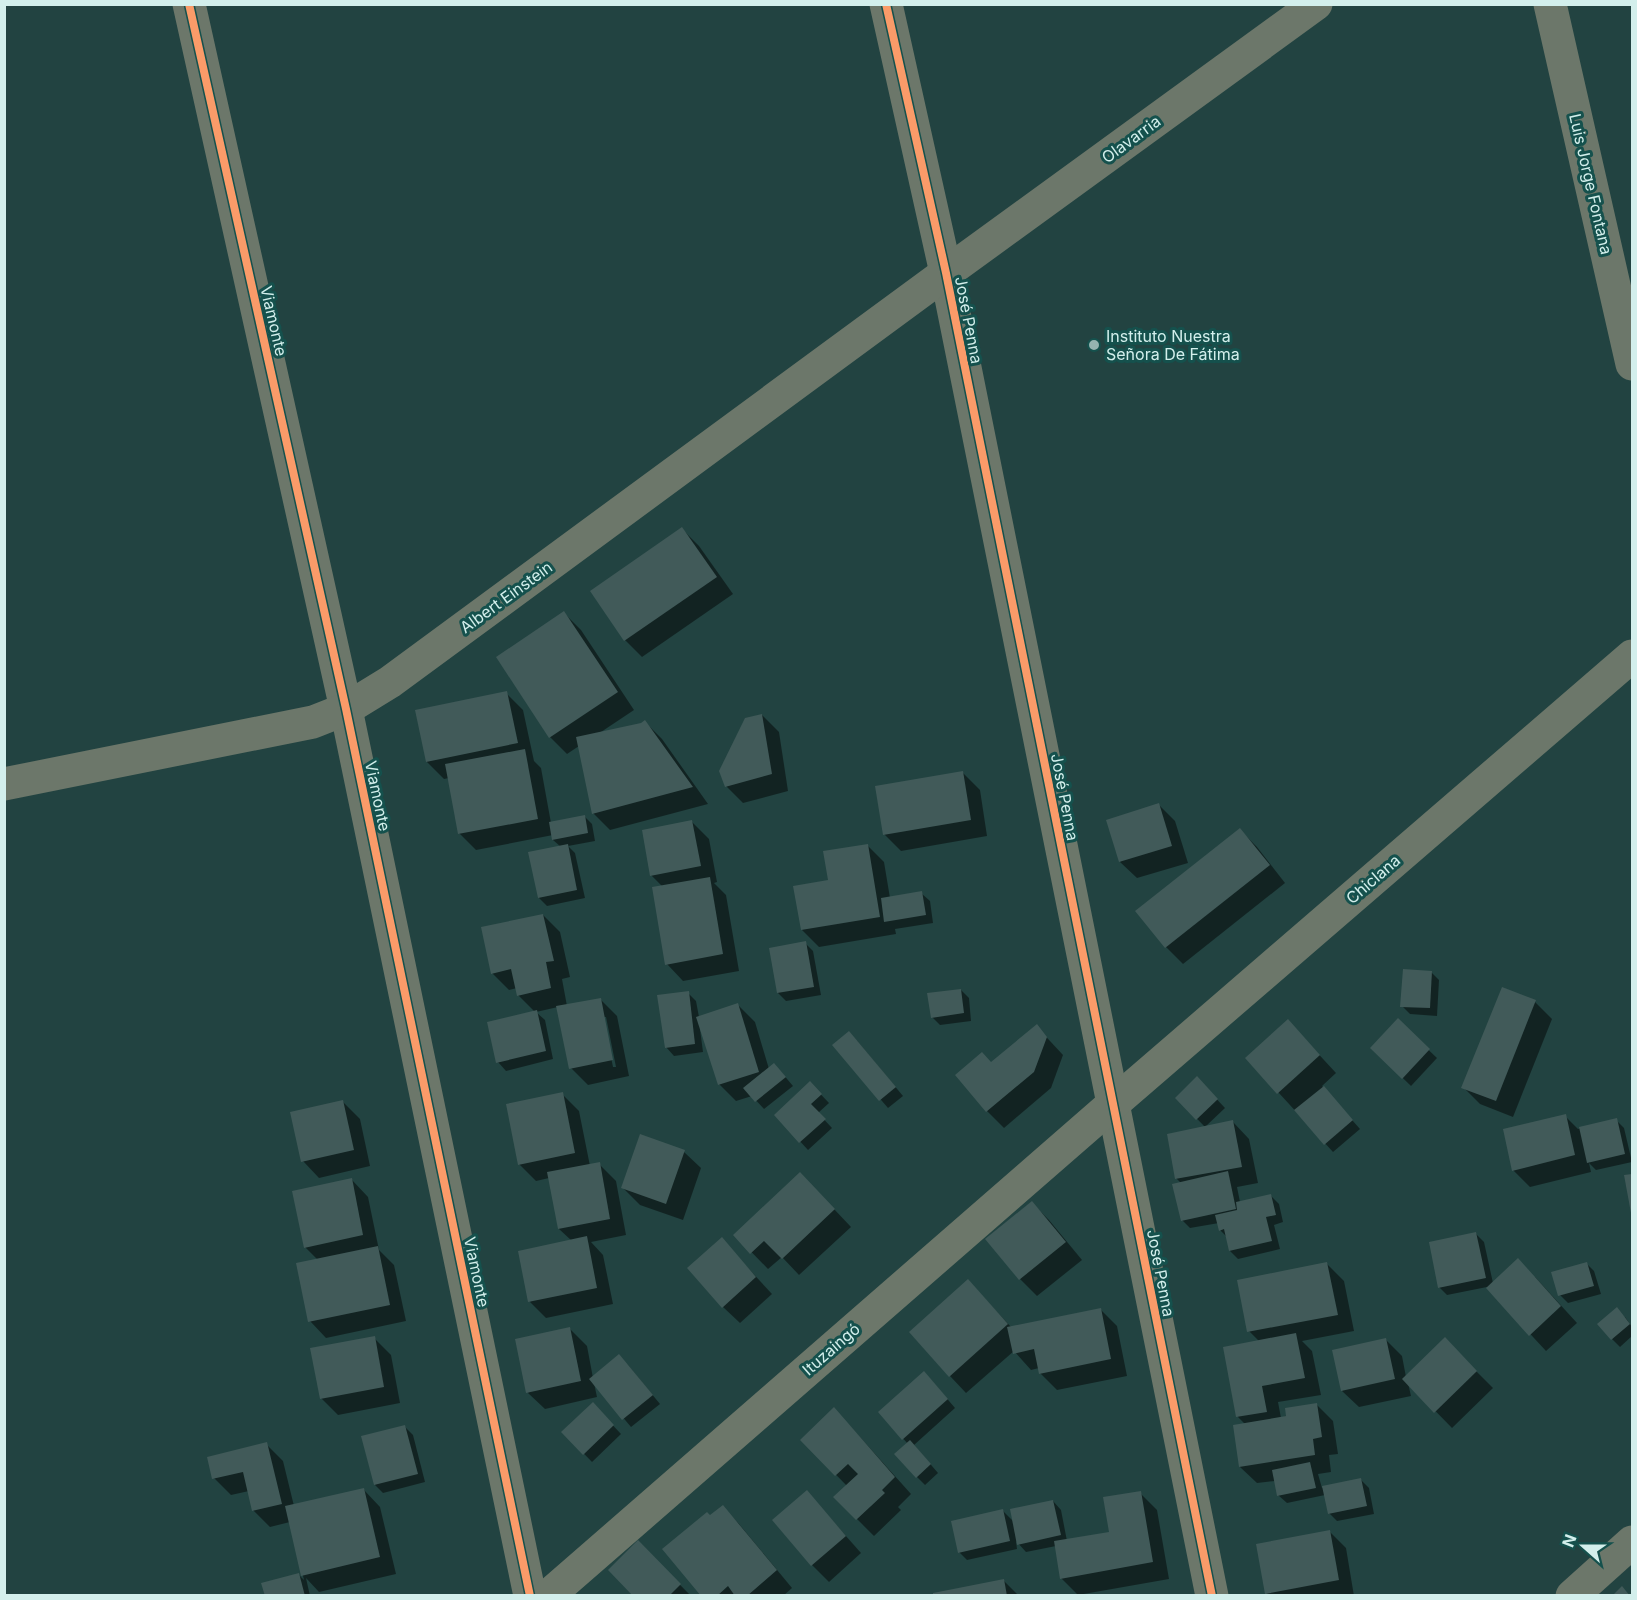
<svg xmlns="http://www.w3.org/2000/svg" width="1637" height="1600" viewBox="0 0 1637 1600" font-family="Inter,sans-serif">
  <rect width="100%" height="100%" fill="#224341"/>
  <g fill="#0007" fill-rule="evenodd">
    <path d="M682,529L699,546L733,594L642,657L625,640Z"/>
    <path d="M564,613L581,630L634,710L598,734L641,724L645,722L662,739L708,804L610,830L593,813L579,746L567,754L550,737L498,658Z"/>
    <path d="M506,693L523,710L534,761L541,768L551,823L584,816L592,824L595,841L568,846L575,853L585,898L547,906L539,898L561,847L553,840V835L476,850L459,833L449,778L444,779L427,762L417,711Z"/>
    <path d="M762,715L779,732L788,791L743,803L726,786Z"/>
    <path d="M963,773L980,790L987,836L901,851L884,834Z"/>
    <path d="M1158,804L1175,821L1188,863L1137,878L1120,862Z"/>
    <path d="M692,822L709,839L717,882L714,883L726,895L739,971L683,981L667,964L663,887L651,875Z"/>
    <path d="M1240,830L1257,847L1285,883L1183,964L1166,947L1137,911Z"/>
    <path d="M867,845L884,862L890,898L921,893L930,901L933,923L895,929L896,934L819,947L802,930L829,882Z"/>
    <path d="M543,915L560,932L570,977L562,979L567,1006L600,999L617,1016L629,1076L588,1085L571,1068L558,1007L536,1012L545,1020L553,1059L506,1071L498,1062L535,1012L518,995L517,988L509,990L492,973ZM603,1017H606L616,1067H613Z"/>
    <path d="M805,943L813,951L821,995L786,1001L778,993Z"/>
    <path d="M1431,972L1439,980L1437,1016L1410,1014L1402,1006Z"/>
    <path d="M961,990L969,998L971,1021L940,1025L932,1017Z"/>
    <path d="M688,993L696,1001L699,1017L738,1005L755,1022L769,1069L782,1073L793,1086L764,1109L752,1096L736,1101L719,1084L702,1029H700L703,1052L674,1056L666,1047Z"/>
    <path d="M1535,1002L1552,1019L1513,1117L1480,1104L1463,1087Z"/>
    <path d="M1288,1021L1336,1073L1322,1086L1360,1129L1333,1152L1247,1058Z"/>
    <path d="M1398,1021L1437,1058L1411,1086L1372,1048Z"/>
    <path d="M1037,1027L1063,1055L1051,1088L1004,1128L987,1111L992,1064Z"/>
    <path d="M857,1041L903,1096L888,1108L834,1045Z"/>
    <path d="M1197,1078L1225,1108L1205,1127L1177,1098Z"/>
    <path d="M810,1083L829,1103L818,1113L832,1128L808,1150L776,1115Z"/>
    <path d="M562,1094L579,1111L590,1166L599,1164L616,1181L626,1235L591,1242L603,1255L613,1304L546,1318L530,1302L572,1241L559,1229L549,1178L536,1181L519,1164Z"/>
    <path d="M343,1102L360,1119L370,1166L319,1178L303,1161Z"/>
    <path d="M1565,1116L1578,1129L1616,1120L1624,1128L1632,1162L1596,1170L1589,1163L1591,1172L1530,1187L1513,1170Z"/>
    <path d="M1233,1122L1249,1139L1258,1183L1237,1187L1240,1202L1271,1196L1279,1204L1283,1222L1274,1225L1280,1249L1238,1259L1230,1251L1227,1237L1220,1230L1219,1223L1190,1228L1182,1220V1184L1176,1178Z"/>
    <path d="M684,1152L701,1168L683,1220L640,1205L623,1188Z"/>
    <path d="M352,1180L368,1197L379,1250L394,1265L406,1321L326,1338L310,1321L318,1260L305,1247Z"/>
    <path d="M817,1191L851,1227L799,1275L782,1257L768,1269L735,1235Z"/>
    <path d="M1032,1203L1049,1220L1082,1260L1037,1296L1020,1279L987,1240Z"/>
    <path d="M1476,1234L1484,1242L1493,1283L1535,1277L1577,1323L1546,1351L1487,1287L1447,1295L1439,1287Z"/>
    <path d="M722,1240L772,1294L740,1323L723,1307Z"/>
    <path d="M1586,1263L1594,1271L1601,1294L1568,1303L1560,1295Z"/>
    <path d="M1327,1264L1344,1281L1354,1331L1302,1341L1312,1351L1321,1395L1278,1402L1281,1418L1316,1404L1333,1421L1338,1454L1329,1455L1331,1472L1318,1474L1322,1488L1361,1480L1369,1488L1374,1514L1337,1521L1329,1513L1325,1495L1287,1503L1278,1495L1275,1481L1257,1483L1240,1467L1245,1424L1238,1417L1259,1341L1249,1331Z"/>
    <path d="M968,1281L1011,1327L1100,1309L1117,1326L1127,1376L1057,1390L1040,1373L1039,1368L1031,1370L1014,1351L966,1393L950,1376Z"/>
    <path d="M1625,1317L1632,1327V1336L1620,1347L1612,1339Z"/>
    <path d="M570,1329L587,1346L593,1378L627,1364L660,1404L631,1427L594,1383L597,1397L545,1409L528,1393Z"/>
    <path d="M374,1338L391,1355L400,1403L338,1415L321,1398Z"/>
    <path d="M1385,1339L1402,1356L1406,1377L1461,1356L1493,1388L1452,1428L1408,1383L1411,1396L1359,1407L1342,1391Z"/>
    <path d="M932,1381L955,1408L914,1445L938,1473L925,1485L917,1477L908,1444L880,1413Z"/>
    <path d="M593,1404L621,1434L592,1462L563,1432Z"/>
    <path d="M850,1426L911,1494L898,1507L901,1510L874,1536L835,1497L847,1486L802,1440Z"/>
    <path d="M405,1427L413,1435L425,1482L383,1493L375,1485Z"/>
    <path d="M266,1444L283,1461L294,1506L364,1490L380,1507L396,1574L319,1592L306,1578L310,1596H266L299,1575L304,1580L290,1522L270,1527L253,1510L249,1491L231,1495L214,1478Z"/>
    <path d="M807,1492L861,1553L829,1582L812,1565Z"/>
    <path d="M1140,1493L1157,1510L1169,1579L1078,1595L1061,1578L1056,1546L1026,1552L1016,1541L1017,1549L967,1560L959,1552L1003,1511L1014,1522L1053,1501L1061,1510L1067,1541L1111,1533Z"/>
    <path d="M723,1507L739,1524L792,1588L783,1596H703L710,1517Z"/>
    <path d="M1329,1531L1346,1548L1354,1596H1269L1267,1593Z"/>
    <path d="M638,1542L691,1596H635Z"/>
    <path d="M1003,1580L1019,1596H935Z"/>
  </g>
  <g fill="#415a59">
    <path d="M682,527L717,577L624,641L590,591Z"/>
    <path d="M564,611L618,692L549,738L496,657Z"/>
    <path d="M507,691L518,743L426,762L415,710Z"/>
    <path d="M762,714L772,774L725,787L719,771L745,718Z"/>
    <path d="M645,720L693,787L592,814L576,737L641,723Z"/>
    <path d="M525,749L538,819L458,834L445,764Z"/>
    <path d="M963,771L971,820L883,835L875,786Z"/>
    <path d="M1159,803L1172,846L1119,862L1106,820Z"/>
    <path d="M585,815L588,833L552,840L549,822Z"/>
    <path d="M692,820L701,866L650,876L642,830Z"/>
    <path d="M1240,828L1270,865L1165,948L1135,911Z"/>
    <path d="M568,844L577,890L538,898L528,852Z"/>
    <path d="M868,844L880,917L801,930L793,886L828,880L823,851Z"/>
    <path d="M710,877L723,954L665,965L652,887Z"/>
    <path d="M922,891L926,915L884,922L881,898Z"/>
    <path d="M543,914L554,961L546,962L551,988L517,996L511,969L491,974L481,927Z"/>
    <path d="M806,941L814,987L777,993L769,948Z"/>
    <path d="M1403,969L1432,971L1430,1008L1400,1007Z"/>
    <path d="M1502,987L1536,1000L1496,1101L1461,1088Z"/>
    <path d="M961,989L964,1013L931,1018L927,993Z"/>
    <path d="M689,991L695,1044L665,1048L657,995Z"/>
    <path d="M601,998L613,1060L569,1069L556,1006Z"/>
    <path d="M738,1003L759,1072L718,1085L696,1017Z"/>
    <path d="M537,1010L546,1051L496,1063L487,1022Z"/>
    <path d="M1398,1018L1430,1049L1402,1079L1370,1048Z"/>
    <path d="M1288,1019L1320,1055L1277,1094L1245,1058Z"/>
    <path d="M1037,1024L1047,1037L1034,1072L986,1112L955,1075L982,1052L991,1062Z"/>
    <path d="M849,1031L896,1087L879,1101L832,1045Z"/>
    <path d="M774,1063L786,1077L755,1102L743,1088Z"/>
    <path d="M1197,1076L1218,1099L1196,1120L1175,1098Z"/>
    <path d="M810,1081L822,1094L811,1104L826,1119L799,1143L774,1115Z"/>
    <path d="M1324,1086L1353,1120L1324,1145L1294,1110Z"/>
    <path d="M563,1092L575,1153L518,1165L506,1104Z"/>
    <path d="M343,1100L354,1150L301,1162L290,1112Z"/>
    <path d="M1566,1114L1575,1155L1512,1171L1503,1129Z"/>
    <path d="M1617,1118L1625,1154L1587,1163L1579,1127Z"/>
    <path d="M1233,1120L1242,1167L1175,1179L1167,1134Z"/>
    <path d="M640,1134L685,1150L666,1204L621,1188Z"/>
    <path d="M600,1162L610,1219L558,1229L547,1172Z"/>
    <path d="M1228,1171L1236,1209L1181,1221L1172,1184Z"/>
    <path d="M800,1172L835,1209L782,1259L764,1241L750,1254L733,1235Z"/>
    <path d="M1632,1174V1213H1631L1624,1175Z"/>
    <path d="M352,1178L363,1235L304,1248L292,1191Z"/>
    <path d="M1271,1194L1276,1215L1266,1217L1272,1241L1229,1251L1224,1229L1219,1231L1215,1215L1237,1210L1236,1202Z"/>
    <path d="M1032,1201L1066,1242L1019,1280L985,1239Z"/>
    <path d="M1476,1232L1486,1278L1438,1288L1429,1242Z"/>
    <path d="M587,1236L597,1288L528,1302L518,1251Z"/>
    <path d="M722,1237L756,1277L722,1308L687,1268Z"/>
    <path d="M378,1246L390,1305L308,1322L296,1263Z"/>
    <path d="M1518,1258L1561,1306L1529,1336L1486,1288Z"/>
    <path d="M1327,1262L1338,1315L1247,1332L1237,1280Z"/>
    <path d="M1587,1262L1594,1286L1558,1296L1551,1272Z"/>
    <path d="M968,1279L1008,1324L949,1377L909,1332Z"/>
    <path d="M1617,1307L1630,1324L1611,1340L1597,1324Z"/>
    <path d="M1101,1308L1111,1359L1039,1374L1034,1349L1013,1354L1007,1327Z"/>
    <path d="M570,1327L581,1381L526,1393L515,1339Z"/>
    <path d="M1296,1333L1305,1378L1262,1386L1267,1412L1236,1417L1223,1347Z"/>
    <path d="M375,1336L384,1387L320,1399L310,1348Z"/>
    <path d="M1445,1337L1477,1371L1434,1413L1402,1379Z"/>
    <path d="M1386,1338L1395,1379L1341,1391L1332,1350Z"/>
    <path d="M619,1354L653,1395L622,1420L589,1379Z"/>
    <path d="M924,1371L948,1399L902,1440L878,1412Z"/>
    <path d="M593,1402L614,1425L583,1455L561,1432Z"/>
    <path d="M1317,1403L1322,1437L1313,1439L1315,1455L1239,1467L1233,1425L1286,1416L1285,1408Z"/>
    <path d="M834,1407L895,1477L882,1490L885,1493L856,1520L833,1497L858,1474L848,1464L835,1476L800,1440Z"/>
    <path d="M405,1425L418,1474L374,1485L361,1436Z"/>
    <path d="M910,1440L931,1464L916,1478L894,1454Z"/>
    <path d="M267,1442L282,1504L252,1511L243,1472L212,1479L207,1457Z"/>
    <path d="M1310,1462L1316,1488L1277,1496L1272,1470Z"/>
    <path d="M1361,1478L1367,1506L1328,1514L1322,1486Z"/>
    <path d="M364,1488L380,1557L301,1576L285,1506Z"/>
    <path d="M807,1490L846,1536L811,1566L772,1520Z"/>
    <path d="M1141,1491L1153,1562L1060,1579L1054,1541L1109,1532L1103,1497Z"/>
    <path d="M1053,1500L1061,1535L1017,1545L1010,1509Z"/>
    <path d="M723,1505L777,1570L747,1596H735L728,1586L717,1596H701L662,1549L707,1512L710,1515Z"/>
    <path d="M1003,1509L1010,1541L958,1553L951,1521Z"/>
    <path d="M1330,1530L1339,1580L1265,1594L1256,1544Z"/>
    <path d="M638,1540L681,1584L669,1596H633L608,1570Z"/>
    <path d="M299,1573L305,1596H265L261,1583Z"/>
    <path d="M1004,1579L1007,1596H933V1593Z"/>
    <path d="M1622,1586L1630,1596H1612Z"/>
  </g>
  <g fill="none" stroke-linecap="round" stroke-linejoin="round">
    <g stroke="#6c776a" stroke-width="33">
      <path d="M189,4L346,709L530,1596"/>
      <path d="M886,4L946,273L1212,1596"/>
      <path d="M1550,4L1632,364"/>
      <path d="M4,784L313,722L346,709L390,682L946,273L1316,4"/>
      <path d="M548,1596L1114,1103L1632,656"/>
      <path d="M1572,1596L1632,1542"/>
    </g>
    <defs>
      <g id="cycleway">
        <path d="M189,4L346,709L530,1596"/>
        <path d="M886,4L946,273L1212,1596"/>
      </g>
    </defs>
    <use href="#cycleway" stroke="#15514d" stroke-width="11"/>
    <use href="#cycleway" stroke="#fa9b69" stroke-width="8"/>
  </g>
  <circle fill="#95b3b0" stroke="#15514d" stroke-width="2" cx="1094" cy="345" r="6"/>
  <g text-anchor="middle" stroke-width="6" stroke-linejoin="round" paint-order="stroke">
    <g font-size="16" fill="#d3efec" stroke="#15514d">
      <text transform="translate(1131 139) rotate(-36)" y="6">Olavarria</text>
      <text transform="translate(1591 184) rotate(77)" y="6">Luis Jorge Fontana</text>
      <text transform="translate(969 320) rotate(79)" y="6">José Penna</text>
      <text transform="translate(274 321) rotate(77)" y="6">Viamonte</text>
      <text transform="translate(506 597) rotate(-36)" y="6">Albert Einstein</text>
      <text transform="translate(378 796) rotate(78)" y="6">Viamonte</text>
      <text transform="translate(1065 797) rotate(79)" y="6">José Penna</text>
      <text transform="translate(1373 879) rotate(-41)" y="6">Chiclana</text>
      <text transform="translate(477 1272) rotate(78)" y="6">Viamonte</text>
      <text transform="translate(1161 1273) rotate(79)" y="6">José Penna</text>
      <text transform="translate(831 1349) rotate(-41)" y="6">Ituzaingó</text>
    </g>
    <g font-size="16" fill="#d3efec" stroke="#15514d" text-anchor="start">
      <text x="1106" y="342">Instituto Nuestra<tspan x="1106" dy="18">Señora De Fátima</tspan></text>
    </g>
  </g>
  <rect width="1637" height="1600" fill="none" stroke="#d3efec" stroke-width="12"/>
  <g transform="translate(1583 1546) rotate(291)" stroke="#15514d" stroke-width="4.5" paint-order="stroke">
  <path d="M0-4.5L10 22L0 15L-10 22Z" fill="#d3efec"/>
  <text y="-9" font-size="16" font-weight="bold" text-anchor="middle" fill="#d3efec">N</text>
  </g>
</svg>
